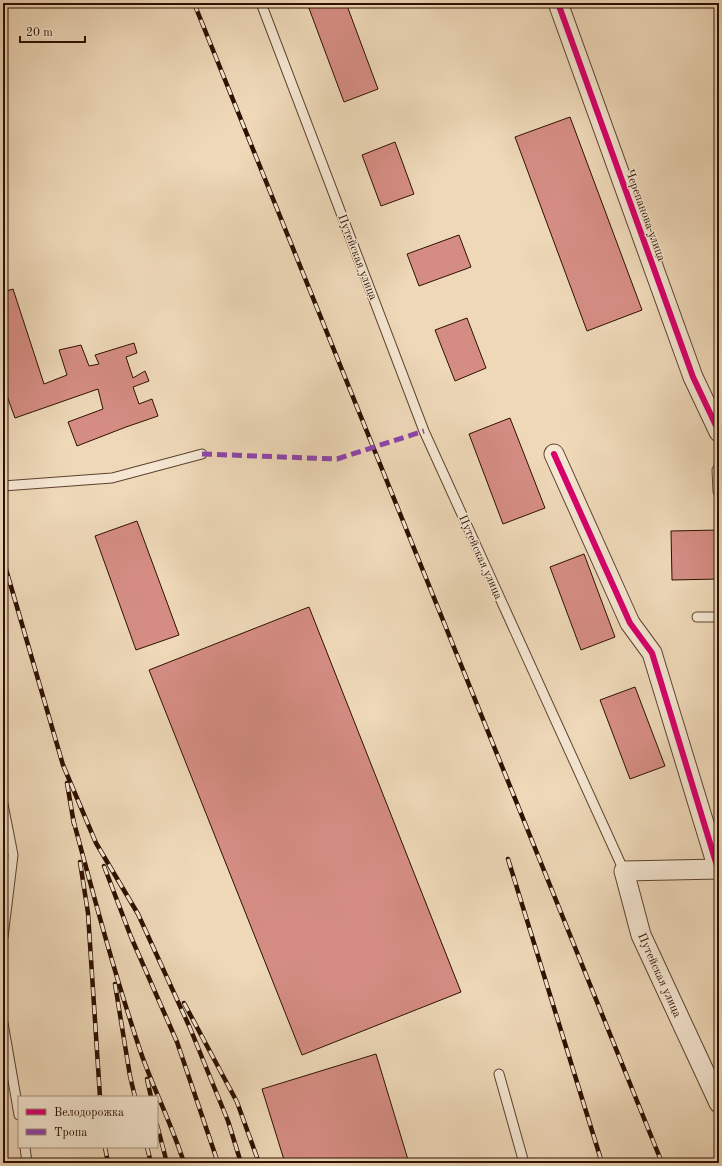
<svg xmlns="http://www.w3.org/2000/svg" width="722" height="1166" viewBox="0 0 722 1166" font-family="'Old Standard TT',serif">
  <rect width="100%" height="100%" fill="#eed8b8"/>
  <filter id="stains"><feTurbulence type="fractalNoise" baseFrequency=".005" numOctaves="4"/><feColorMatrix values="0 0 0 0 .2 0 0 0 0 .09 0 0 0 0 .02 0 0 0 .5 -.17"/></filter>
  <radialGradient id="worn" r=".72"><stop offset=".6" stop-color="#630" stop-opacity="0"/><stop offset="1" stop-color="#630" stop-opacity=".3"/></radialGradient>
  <g fill="#d58d83" stroke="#2e1000">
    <path d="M307,3H346L378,89L344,102Z"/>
    <path d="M570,117L642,310L587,331L515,137Z"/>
    <path d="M395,142L414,194L381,206L362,155Z"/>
    <path d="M459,235L471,267L419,286L407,254Z"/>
    <path d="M13,289L44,384L67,375L59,350L81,345L89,366L99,364L95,355L134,343L137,353L126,357L133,378L145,371L149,381L133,387L139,404L152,399L158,416L126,427L77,446L68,422L103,409L98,389L15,418L3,385V292Z"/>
    <path d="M467,318L486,368L455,381L435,330Z"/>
    <path d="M510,418L545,508L503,524L469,434Z"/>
    <path d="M137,521L179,635L136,650L95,536Z"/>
    <path d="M719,530V579L672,580L671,531Z"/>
    <path d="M584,554L615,637L581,650L550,567Z"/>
    <path d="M309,607L461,992L302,1055L149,670Z"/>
    <path d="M635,687L665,766L630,779L600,700Z"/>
    <path d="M376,1054L409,1163H285L262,1089Z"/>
  </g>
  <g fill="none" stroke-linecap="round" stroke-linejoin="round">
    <defs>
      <g id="lane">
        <path d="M261,3L424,431L624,871"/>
        <path d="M719,467L717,470L718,491L719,493"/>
        <path d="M3,486L112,478L202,454"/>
        <path d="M697,617H719"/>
        <path d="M3,804L13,855L3,937"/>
        <path d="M3,1023L19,1115"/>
        <path d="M499,1074L524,1163"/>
        <path d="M25,1147L27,1163"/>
      </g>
      <g id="street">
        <path d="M558,3L693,377L719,432"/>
        <path d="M554,454L630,623L652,653L718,869"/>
        <path d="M719,869L624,871L641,935L719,1103"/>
      </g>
    </defs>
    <use href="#lane" stroke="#5e422e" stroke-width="11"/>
    <use href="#street" stroke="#5e422e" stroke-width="21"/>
    <use href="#lane" stroke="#f4e6d1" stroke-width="9"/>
    <use href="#street" stroke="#f4e6d1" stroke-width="19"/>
    <defs>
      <g id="rail">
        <path d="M194,3L662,1163"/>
        <path d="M3,559L63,765L96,843L138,914L190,1028L228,1121L241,1163"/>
        <path d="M67,783L74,824"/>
        <path d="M73,819C94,897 115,976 141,1053C154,1090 172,1125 184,1163"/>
        <path d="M508,859L602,1163"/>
        <path d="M80,862L88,913L100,1097"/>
        <path d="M104,866L131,937L177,1042L218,1163"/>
        <path d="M115,984L130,1076L135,1097"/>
        <path d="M184,1003L237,1102L259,1163"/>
        <path d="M147,1079L151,1097"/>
        <path d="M157,1125L167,1163"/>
        <path d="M105,1147L108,1163"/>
        <path d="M147,1147L151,1163"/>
      </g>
    </defs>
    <use href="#rail" stroke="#2e1000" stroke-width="4.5"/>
    <use href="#rail" stroke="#f4e6d1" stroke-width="3" stroke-dasharray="9" stroke-linecap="butt"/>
    <path stroke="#8e44ad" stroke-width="5" stroke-dasharray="10 5" stroke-linecap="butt" d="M202,454L337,459L424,431"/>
    <defs>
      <g id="cycleway">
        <path d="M558,3L693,377L719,432"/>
        <path d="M554,454L630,623L652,653L718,869"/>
      </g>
    </defs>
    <use href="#cycleway" stroke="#f4e6d1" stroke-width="8"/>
    <use href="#cycleway" stroke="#d6006c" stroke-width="6"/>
  </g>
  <g text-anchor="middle" stroke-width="3" stroke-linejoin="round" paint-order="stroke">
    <g font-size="12" fill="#2e1000" stroke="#f4e6d1">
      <text transform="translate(646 215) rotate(70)" y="4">Черепанова улица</text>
      <text transform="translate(358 257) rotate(69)" y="4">Путейская улица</text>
      <text transform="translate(481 557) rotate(66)" y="4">Путейская улица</text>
      <text transform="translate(660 975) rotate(66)" y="4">Путейская улица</text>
    </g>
  </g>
  <rect width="722" height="1166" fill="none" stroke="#eed8b8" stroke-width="16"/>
  <rect x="4" y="4" width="714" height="1158" fill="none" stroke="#2e1000" stroke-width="2"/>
  <rect x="8" y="8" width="706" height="1150" fill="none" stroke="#2e1000"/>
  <rect x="18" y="1096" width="140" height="52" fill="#f4e6d1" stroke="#a5907d"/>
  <rect x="26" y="1109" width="20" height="6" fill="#d6006c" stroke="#a5907d"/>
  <text x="54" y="1116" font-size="12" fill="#2e1000">Велодорожка</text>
  <rect x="26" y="1129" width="20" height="6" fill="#8e44ad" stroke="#a5907d"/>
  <text x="54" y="1136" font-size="12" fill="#2e1000">Тропа</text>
  <path d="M20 36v6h65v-6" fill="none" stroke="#2e1000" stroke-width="2"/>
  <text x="26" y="36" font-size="12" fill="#2e1000" stroke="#f4e6d1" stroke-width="3" paint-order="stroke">20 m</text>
  <rect width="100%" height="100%" filter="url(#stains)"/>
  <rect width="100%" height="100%" fill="url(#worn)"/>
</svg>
